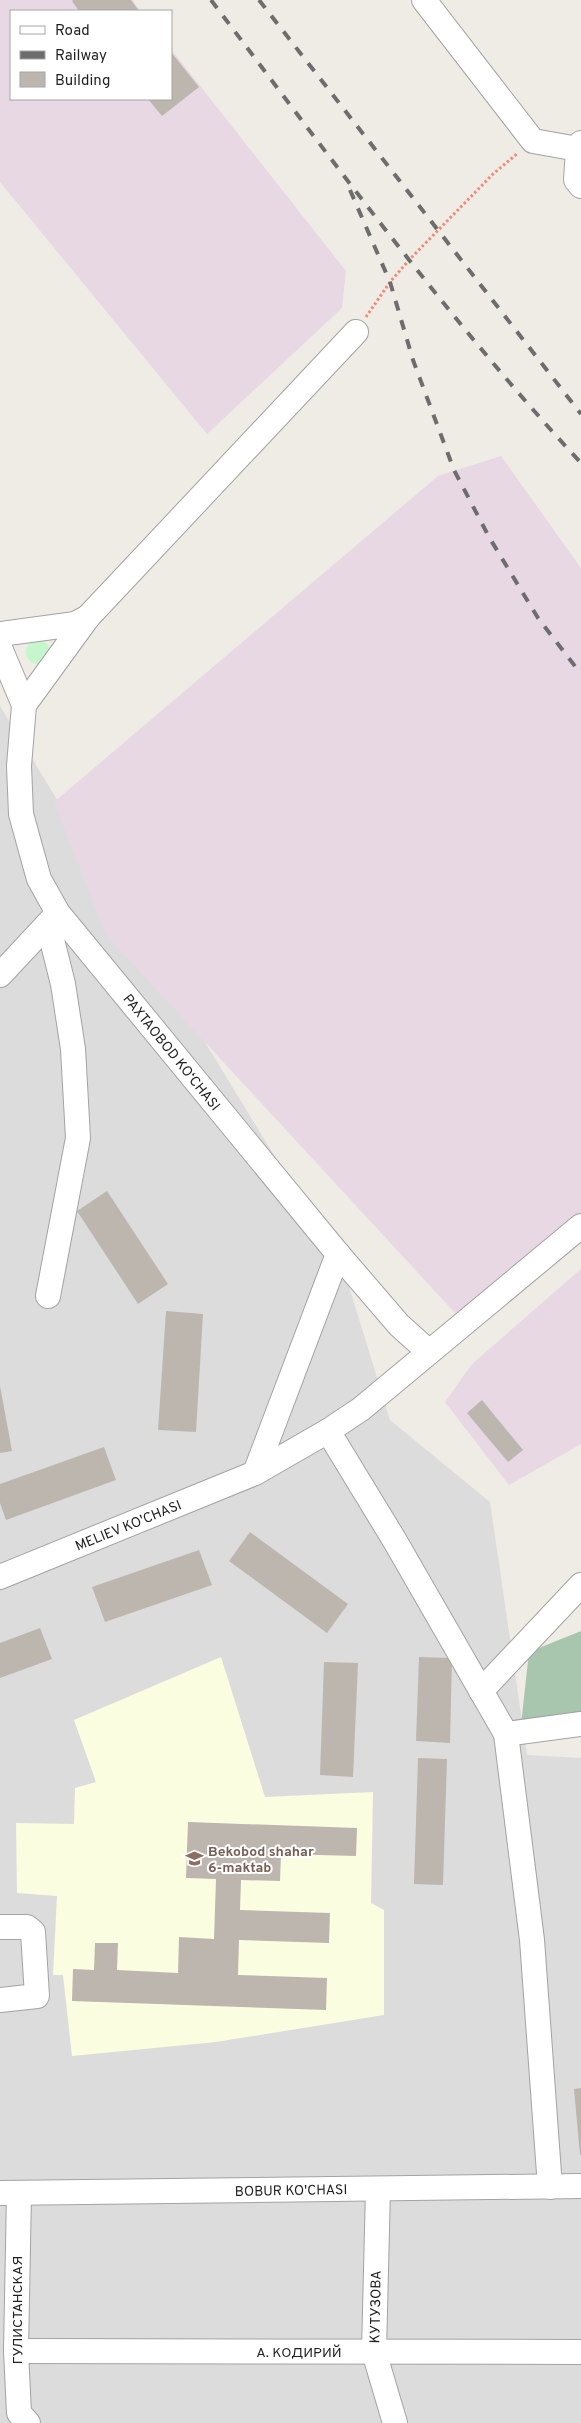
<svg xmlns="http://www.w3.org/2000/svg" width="581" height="2423" viewBox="0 0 581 2423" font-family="Overpass,sans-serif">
  <rect width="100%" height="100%" fill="#efece6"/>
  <path fill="#dddcdc" d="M0,706L344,1270L390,1420L490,1502L527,1755L581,1758V2423H0Z"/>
  <g fill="#e7d8e4">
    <path d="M0,0H132L141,11H11V99H171V49L346,271L342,308L207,434L0,182Z"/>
    <path d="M501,456L581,568V1235L468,1327L106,935L54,802L438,476Z"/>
    <path d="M581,1269V1444L509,1485L445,1402L472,1364Z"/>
  </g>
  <path fill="#fbfde1" d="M221,1657L265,1797L373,1792L371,1903L384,1910V2015L216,2042L72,2056L63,1975H53L57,1896L17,1893L16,1823L74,1824L75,1788L96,1782L74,1720Z"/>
  <path fill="#a8c6ae" d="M581,1631V1723L520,1734L529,1652Z"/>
  <circle fill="#c6f6cc" cx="38" cy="652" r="12"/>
  <g fill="#bcb6af">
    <path d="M73,0H131L139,11H79L72,1Z"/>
    <path d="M171,52L199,87L162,116L148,99H171Z"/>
    <path d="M107,1191L168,1284L138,1304L77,1211Z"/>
    <path d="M166,1311L203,1314L196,1432L158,1430Z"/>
    <path d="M0,1386L12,1451L0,1453Z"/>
    <path d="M482,1400L523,1450L508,1462L467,1413Z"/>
    <path d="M104,1447L116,1480L6,1520L0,1503V1484Z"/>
    <path d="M250,1532L348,1604L327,1633L229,1561Z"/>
    <path d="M199,1550L212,1585L105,1622L92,1587Z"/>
    <path d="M40,1628L52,1659L0,1678V1643Z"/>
    <path d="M419,1657L452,1658L450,1743L416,1741Z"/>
    <path d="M324,1662L358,1663L353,1777L320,1775Z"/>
    <path d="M418,1758L447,1759L443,1885L414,1884Z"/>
    <path d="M188,1822L357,1828L356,1856L281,1854L280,1881L241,1880L240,1910L330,1913L329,1943L239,1940L238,1975L327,1978L326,2010L72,2001L73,1969L94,1970L95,1943H118L117,1970L178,1973L179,1937L214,1939L216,1879L186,1878Z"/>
    <path d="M581,2088V2155H580L574,2089Z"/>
  </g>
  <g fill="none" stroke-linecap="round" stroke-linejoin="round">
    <defs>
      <g id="minor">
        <path d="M424,0L533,141L578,149"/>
        <path d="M581,143L578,149L576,180L581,186"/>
        <path d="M0,634L75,624L88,617"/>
        <path d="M0,648L24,705L19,766L21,814L39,879L58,913L338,1254L399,1325L429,1352"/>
        <path d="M24,705L88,617L356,332"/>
        <path d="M48,924L63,984L73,1049L78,1138L48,1296"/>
        <path d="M0,975L57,914"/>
        <path d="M328,1431L395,1541L506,1734L532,1940L550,2187"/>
        <path d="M255,1473L328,1431L361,1409L581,1226"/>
        <path d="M0,1577L255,1473L338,1254"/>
        <path d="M481,1691L581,1585"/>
        <path d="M506,1734L581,1724"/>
        <path d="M0,1927H27L33,1932L37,1996L0,2000"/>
        <path d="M378,2189L374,2352L395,2423"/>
        <path d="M0,2193L581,2186"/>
        <path d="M19,2193L16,2351L19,2413L28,2423"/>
        <path d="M16,2351L581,2352"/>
      </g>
    </defs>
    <use href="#minor" stroke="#a3a3a3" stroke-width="26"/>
    <path stroke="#f08976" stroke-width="3" stroke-dasharray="2.5 2.5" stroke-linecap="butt" d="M366,317L390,282L410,259L493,174L518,153"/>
    <use href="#minor" stroke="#fff" stroke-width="24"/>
    <g stroke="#6d6d6d" stroke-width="4" stroke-dasharray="10 10" stroke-linecap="butt">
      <path d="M211,0C330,157 447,318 581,463"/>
      <path d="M259,0L581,414"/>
      <path d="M350,190L390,282L413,360L454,470L489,537L538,618L581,674"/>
    </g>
  </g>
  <defs>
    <symbol id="school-bare" viewBox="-9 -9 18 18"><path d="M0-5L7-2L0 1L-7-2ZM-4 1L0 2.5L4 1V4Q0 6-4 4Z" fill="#8d6e63" stroke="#fff" stroke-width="2.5" paint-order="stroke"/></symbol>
  </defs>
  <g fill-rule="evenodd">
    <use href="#school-bare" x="182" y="1846" width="25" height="25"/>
  </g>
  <g text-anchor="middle" stroke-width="4" stroke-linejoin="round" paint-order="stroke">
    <g font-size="14" fill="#1f1f1f" stroke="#fff">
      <text transform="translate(172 1052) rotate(51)" y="5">PAXTAOBOD KO‘CHASI</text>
      <text transform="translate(128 1525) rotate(-22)" y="5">MELIEV KO'CHASI</text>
      <text transform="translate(291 2190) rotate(-1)" y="5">BOBUR KO'CHASI</text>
      <text transform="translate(375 2307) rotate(-89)" y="5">КУТУЗОВА</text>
      <text transform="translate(17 2310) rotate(-90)" y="5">ГУЛИСТАНСКАЯ</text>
      <text x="299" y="2357">А. КОДИРИЙ</text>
    </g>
    <g font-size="14" font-weight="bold" fill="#785e54" stroke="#fff" text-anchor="start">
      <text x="208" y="1856">Bekobod shahar<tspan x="208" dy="16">6-maktab</tspan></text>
    </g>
  </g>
  <rect x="10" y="10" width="162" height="90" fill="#ffffff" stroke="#a5a5a5"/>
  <rect x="20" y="26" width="25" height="8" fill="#ffffff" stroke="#a5a5a5"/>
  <text x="55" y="35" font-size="15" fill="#1f1f1f">Road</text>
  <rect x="20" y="51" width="25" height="8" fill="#6d6d6d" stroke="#a5a5a5"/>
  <text x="55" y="60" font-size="15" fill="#1f1f1f">Railway</text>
  <rect x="20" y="72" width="25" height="15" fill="#bcb6af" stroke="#a5a5a5"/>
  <text x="55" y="85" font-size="15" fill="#1f1f1f">Building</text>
</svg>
